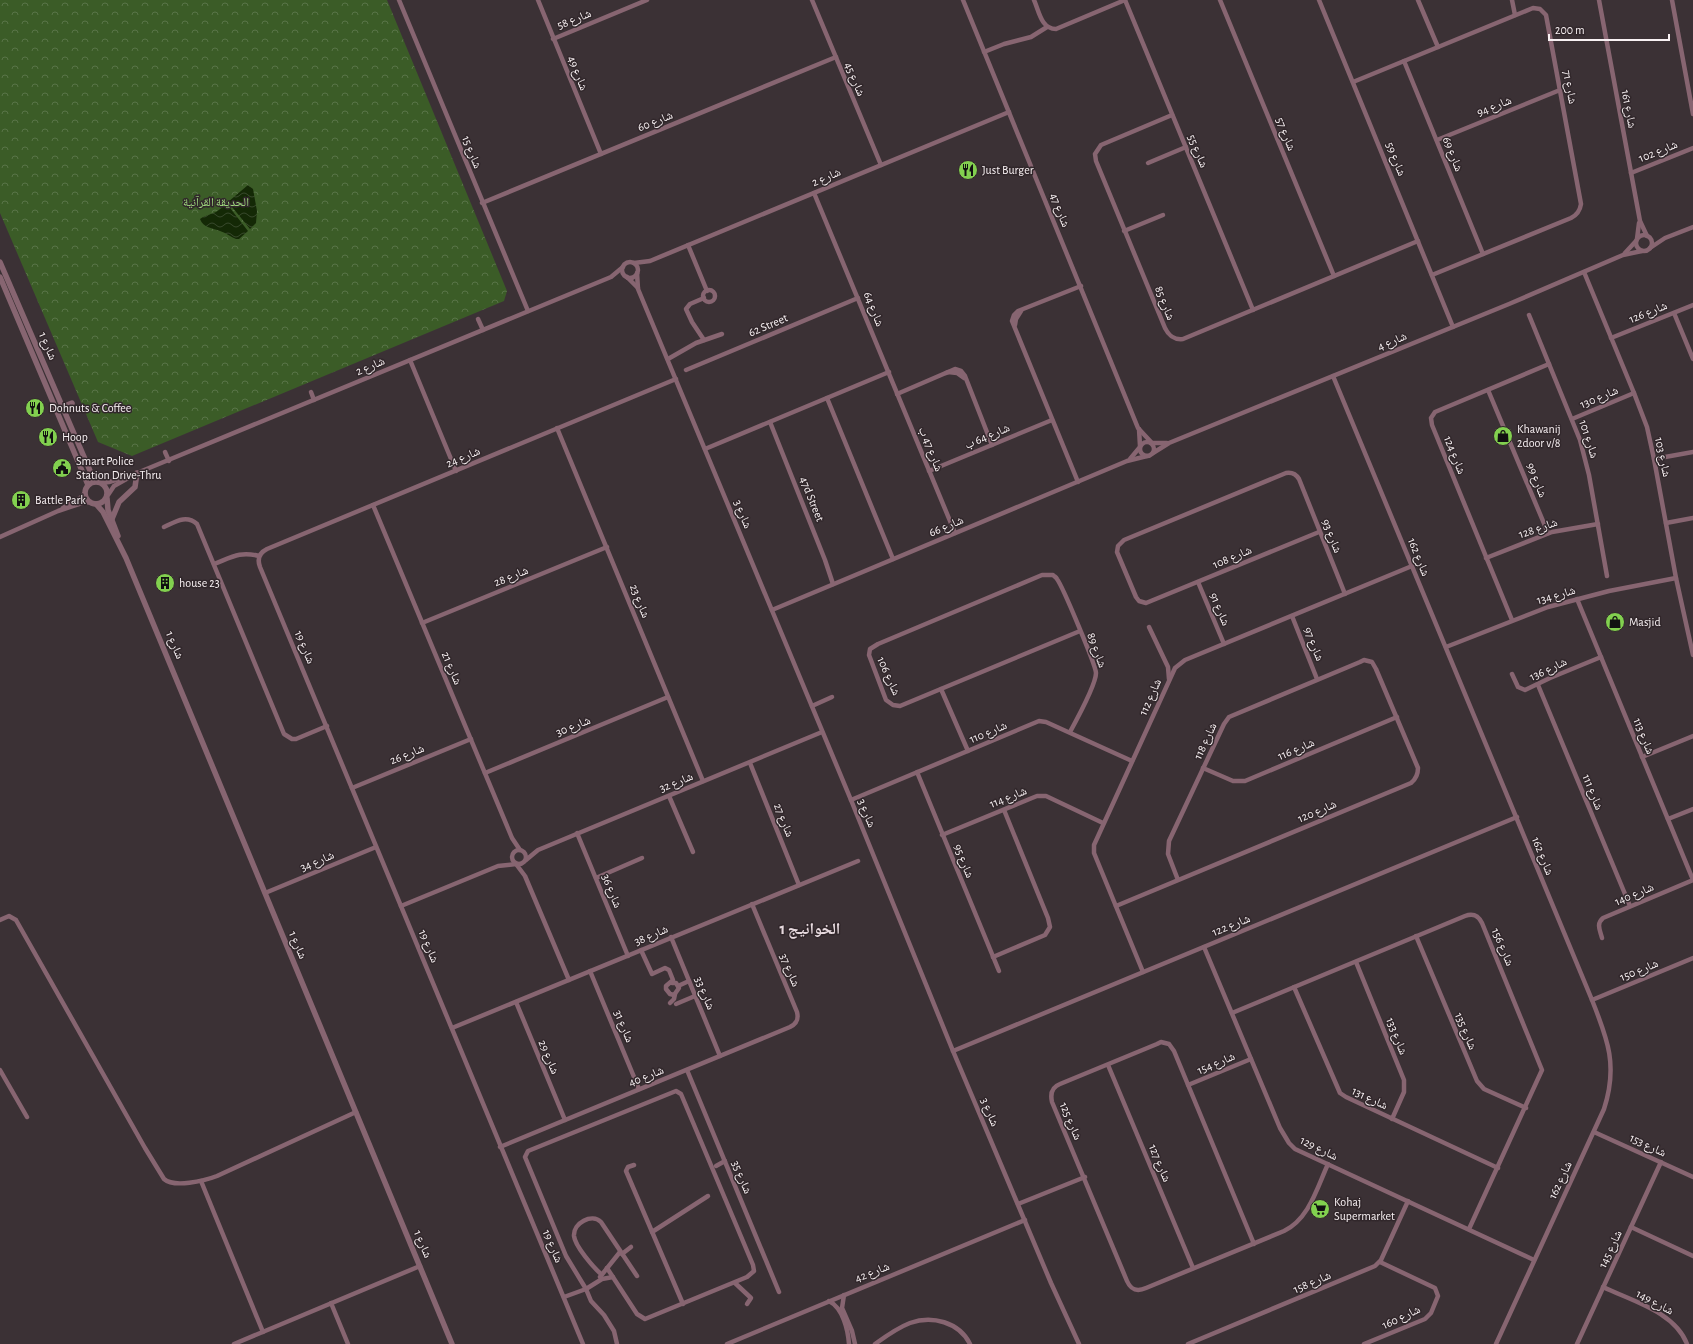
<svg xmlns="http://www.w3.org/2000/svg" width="1693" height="1344" viewBox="0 0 1693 1344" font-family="'Alegreya Sans','Noto Naskh Arabic',sans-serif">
  <defs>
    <pattern id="park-crowns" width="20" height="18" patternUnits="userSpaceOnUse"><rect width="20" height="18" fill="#3b5c27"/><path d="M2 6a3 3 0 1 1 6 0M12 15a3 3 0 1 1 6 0" fill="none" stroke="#587447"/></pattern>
    <pattern id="water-waves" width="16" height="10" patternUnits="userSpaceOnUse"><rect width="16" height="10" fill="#142906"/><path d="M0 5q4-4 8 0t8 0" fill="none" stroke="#37482b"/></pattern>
  </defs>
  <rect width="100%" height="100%" fill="#3b3135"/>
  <path fill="url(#park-crowns)" d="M0,0H387L507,291L504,301L132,456L98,442L0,213Z"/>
  <g fill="url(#water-waves)">
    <path d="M248,185L253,189L257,211L256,223L250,229L228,202Z"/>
    <path d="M227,204L248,231L239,239H236C231,237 226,233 220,231C213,228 203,228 200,219L203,217L216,212Z"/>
  </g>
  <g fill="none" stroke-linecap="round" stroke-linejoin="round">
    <g stroke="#876571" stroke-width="4.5">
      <path d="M399,0L528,311"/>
      <path d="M538,0L601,154"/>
      <path d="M812,0L881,165"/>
      <path d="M963,0L1138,428L1151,442"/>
      <path d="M1034,0C1039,11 1041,29 1056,29L1125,0"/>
      <path d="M1125,0L1253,310"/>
      <path d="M1220,0L1334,276"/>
      <path d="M1319,0L1453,327"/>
      <path d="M1418,0L1438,47"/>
      <path d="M1512,0L1515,15"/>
      <path d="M1599,0L1640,221L1647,236"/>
      <path d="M1672,0L1693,114"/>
      <path d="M553,39L647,0"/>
      <path d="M984,52L1004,44L1031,37L1047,27"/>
      <path d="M1404,61L1483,254"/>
      <path d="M1353,82L1533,8L1540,9L1546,15L1581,204C1580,211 1577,215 1571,218L1432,275"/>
      <path d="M1172,115L1101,145L1095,154L1096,161L1165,328C1169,336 1174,340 1183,339L1418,241"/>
      <path d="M1437,140L1560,90"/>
      <path d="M1148,163L1186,147"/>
      <path d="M1631,173L1693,148"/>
      <path d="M814,193L955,533"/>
      <path d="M482,203L836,57"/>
      <path d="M1124,231L1163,215"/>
      <circle cx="1644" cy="243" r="8"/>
      <path d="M1637,239L1639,223"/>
      <path d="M688,245L707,291"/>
      <path d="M1650,248L1665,238L1693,227"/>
      <path d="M1625,253L1636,241"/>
      <circle cx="630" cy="270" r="8"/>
      <path d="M634,263L650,261L1009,112"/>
      <path d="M1584,272L1634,393L1647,427L1654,459L1676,578L1693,655"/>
      <path d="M637,273L638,289L851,800L953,1051L1051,1283L1079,1344"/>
      <path d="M627,277L638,288"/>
      <circle cx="709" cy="296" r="6"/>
      <path d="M1674,313L1693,359"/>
      <path d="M1529,315L1580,440L1589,475L1607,576"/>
      <path d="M478,319L483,330"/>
      <path d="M1015,325L1016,319L1021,311"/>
      <path d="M1611,338L1693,305"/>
      <path d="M704,340L692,322L686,309L690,304L704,298"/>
      <path d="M668,359L696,343L722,334"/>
      <path d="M410,360L456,471"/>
      <path d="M686,370L858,298"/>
      <path d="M946,373L955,369L961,371L965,376L992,445"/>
      <path d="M1333,376L1592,1000C1608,1040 1618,1066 1604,1109L1496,1344"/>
      <path d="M1488,390L1548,533"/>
      <path d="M311,392L314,400"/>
      <path d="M897,394L948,372L957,373L964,378"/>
      <path d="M827,398L893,559"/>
      <path d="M1572,419L1634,393"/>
      <path d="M770,422L825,560L833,584"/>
      <path d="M557,428L703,781"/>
      <path d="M1139,429L1140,446"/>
      <circle cx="1147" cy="449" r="7"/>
      <path d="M1151,443H1167"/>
      <path d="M705,449L889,372"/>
      <path d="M165,452L169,461"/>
      <path d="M1153,453L1169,443L1509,304L1623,255L1642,251"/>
      <path d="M1130,459L1140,447"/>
      <path d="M1654,459L1693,452"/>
      <path d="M929,471L1052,420"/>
      <path d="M1078,482L1012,321L1014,315L1018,311L1081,286"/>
      <path d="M102,483L109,482L126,477"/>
      <path d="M108,495L114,486L137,473L611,277L623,267"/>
      <path d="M373,505L512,838L520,850"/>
      <path d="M63,508L80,498L85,493"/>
      <path d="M1666,523L1693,518"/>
      <path d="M164,527C175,522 186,514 197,524L284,734L292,739H296L327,726"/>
      <path d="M1319,532L1146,603L1139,601L1136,597L1117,552L1118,546L1124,540L1286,473C1292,472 1296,474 1299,479L1345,594"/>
      <path d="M0,537L58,511L82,503L90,502"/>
      <path d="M1486,558L1552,532L1598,524"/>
      <path d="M214,564C232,557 240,551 259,556"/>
      <path d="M1198,582L1224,644"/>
      <path d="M1577,599L1693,880L1603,918C1596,924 1600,930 1602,938"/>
      <path d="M772,610L1127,461L1147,456"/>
      <path d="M1292,616L1317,679"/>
      <path d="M1512,620L1432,425L1431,418L1435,412L1549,364"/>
      <path d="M422,623L607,547"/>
      <path d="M1149,627L1168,667L1169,679"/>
      <path d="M1446,647L1548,607L1609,591L1676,578"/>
      <path d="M1512,674L1518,687L1525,690L1550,678L1601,657"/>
      <path d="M1538,685L1630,906"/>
      <path d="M941,689L968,751"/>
      <path d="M812,706L832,697"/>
      <path d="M1070,732C1076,721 1096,684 1096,673C1096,666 1063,587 1057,579C1056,577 1055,577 1053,575H1042L878,644L870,649L869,655L886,700L893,705L900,706L1080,631"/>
      <path d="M1642,757L1693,736"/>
      <path d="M750,763L799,885"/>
      <path d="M1203,768L1233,781H1245L1397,717"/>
      <path d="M917,772L999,971"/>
      <path d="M485,773L668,697"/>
      <path d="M352,788L471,739"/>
      <path d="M669,796L693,852"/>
      <path d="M851,800L1039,721L1046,722L1132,761"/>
      <path d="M1668,819L1693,809"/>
      <path d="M577,833L628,956"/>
      <path d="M942,835L1032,798L1037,796H1046L1103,823"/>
      <circle cx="519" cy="857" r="7"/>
      <path d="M526,860L538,850L822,732"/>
      <path d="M516,864L525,876L569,980"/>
      <path d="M596,878L642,858"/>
      <path d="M265,893L376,847"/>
      <path d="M401,906L498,866L516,864"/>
      <path d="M1116,906L1411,783C1416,779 1418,774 1418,768L1376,669L1372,662L1364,660L1360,662L1229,717L1224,724L1169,841L1168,854L1178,880"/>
      <path d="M0,920L9,916L16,920L145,1148L164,1179C174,1188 204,1181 217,1176L356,1112"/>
      <path d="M1416,936L1477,1081L1484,1089L1526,1108"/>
      <path d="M671,937L720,1056"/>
      <path d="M1204,947L1280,1128L1289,1143L1295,1149L1534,1260"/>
      <path d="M641,950L652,974L665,968L669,970L673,980L666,986V989L670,994L674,995L679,988L676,983H672"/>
      <path d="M993,957L1045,935L1050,927L1048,918L1004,810"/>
      <path d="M1356,962L1404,1080V1092L1392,1119"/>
      <path d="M590,971L639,1089"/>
      <path d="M1143,972L1094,853V845L1175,668L1185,660L1412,566"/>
      <path d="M678,986L689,981"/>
      <path d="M1294,987L1340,1093L1346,1097L1498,1168"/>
      <path d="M1592,1000L1693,958"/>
      <path d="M516,1002L565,1120"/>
      <path d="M670,1003L674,999L675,994"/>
      <path d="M676,1004L695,996"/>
      <path d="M1232,1013L1465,916C1473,913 1478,915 1482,923L1542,1070L1469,1229"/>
      <path d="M452,1028L858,861"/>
      <path d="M953,1051L1517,817"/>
      <path d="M1108,1065L1193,1268"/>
      <path d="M0,1070L27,1117"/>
      <path d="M687,1070L779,1292"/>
      <path d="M1188,1085L1251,1059"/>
      <path d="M1594,1132L1693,1177"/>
      <path d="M500,1147L790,1027C796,1024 799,1020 797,1012L752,904"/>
      <path d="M634,1165L628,1167L626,1171L683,1304"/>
      <path d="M716,1166L725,1161"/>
      <path d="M201,1181L263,1332"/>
      <path d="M1018,1204L1085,1177"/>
      <path d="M1631,1227L1693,1256"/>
      <path d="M652,1232L708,1196"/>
      <path d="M1254,1244L1174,1051L1169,1044L1161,1042L1157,1044L1060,1084C1052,1087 1050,1093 1052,1102L1127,1281C1131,1290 1137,1292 1146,1288L1284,1231C1309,1219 1317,1188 1328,1164"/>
      <path d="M622,1254L631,1247"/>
      <path d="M607,1268L637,1314L645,1319L747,1277L754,1271L753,1265L681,1094L676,1091L528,1151L525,1157L566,1256L586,1289L591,1301L604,1315L614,1331L617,1344"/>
      <path d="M601,1274C593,1267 575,1246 574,1236C573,1223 592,1213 601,1222L637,1276"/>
      <path d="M600,1277L620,1252"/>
      <path d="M735,1283L751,1298L747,1304"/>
      <path d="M1603,1287C1632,1301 1675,1312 1687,1344"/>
      <path d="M844,1295L842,1308L852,1331L855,1344"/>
      <path d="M564,1297L586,1289L602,1279L613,1277"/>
      <path d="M829,1301C843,1308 848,1330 849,1344"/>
      <path d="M331,1303L348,1344"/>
      <path d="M234,1344L420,1266"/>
      <path d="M583,1344L260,567C257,559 259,553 267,549L676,379"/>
      <path d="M727,1344L1025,1220"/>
      <path d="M875,1344C886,1336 897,1328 910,1323C932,1315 959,1322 970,1344"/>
      <path d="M1188,1344L1375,1266L1381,1260L1408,1201"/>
      <path d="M1364,1344L1425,1319L1431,1313L1438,1296L1435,1288L1380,1262"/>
      <path d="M1577,1344L1661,1162"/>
    </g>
    <g stroke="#876571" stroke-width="5.5">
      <path d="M0,262L91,473L96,481"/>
      <path d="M0,277L88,485"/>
      <path d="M62,407L72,403"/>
      <circle cx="96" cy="493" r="11"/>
      <path d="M107,498L108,510L118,536"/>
      <path d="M96,504L103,512L126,558L452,1344"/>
      <path d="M112,519L119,502L135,487L137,473"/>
    </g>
  </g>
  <defs>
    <symbol id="restaurant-disc" viewBox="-11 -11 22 22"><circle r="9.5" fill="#82d04f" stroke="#31272b"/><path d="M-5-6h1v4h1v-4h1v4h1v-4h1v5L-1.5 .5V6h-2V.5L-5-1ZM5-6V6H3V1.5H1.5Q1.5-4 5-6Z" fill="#111"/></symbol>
    <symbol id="shop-disc" viewBox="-11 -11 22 22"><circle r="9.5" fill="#82d04f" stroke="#31272b"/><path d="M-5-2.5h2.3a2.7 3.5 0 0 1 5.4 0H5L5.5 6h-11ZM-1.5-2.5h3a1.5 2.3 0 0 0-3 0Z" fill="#111"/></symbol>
    <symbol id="civic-disc" viewBox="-11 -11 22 22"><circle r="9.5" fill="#82d04f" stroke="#31272b"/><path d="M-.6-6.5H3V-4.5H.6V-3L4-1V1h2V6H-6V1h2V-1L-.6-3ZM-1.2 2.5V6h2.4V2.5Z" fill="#111"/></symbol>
    <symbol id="building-disc" viewBox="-11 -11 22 22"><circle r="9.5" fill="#82d04f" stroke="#31272b"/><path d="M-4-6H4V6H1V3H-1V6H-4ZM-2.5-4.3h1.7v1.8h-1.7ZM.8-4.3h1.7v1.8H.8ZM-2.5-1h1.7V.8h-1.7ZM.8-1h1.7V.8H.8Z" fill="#111"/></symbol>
    <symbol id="supermarket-disc" viewBox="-11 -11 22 22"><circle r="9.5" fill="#82d04f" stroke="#31272b"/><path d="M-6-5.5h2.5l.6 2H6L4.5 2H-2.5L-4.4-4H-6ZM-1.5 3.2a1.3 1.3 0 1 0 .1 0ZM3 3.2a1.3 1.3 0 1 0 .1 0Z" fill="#111"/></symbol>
  </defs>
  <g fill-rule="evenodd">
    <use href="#restaurant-disc" x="957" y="159" width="22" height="22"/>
    <use href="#restaurant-disc" x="24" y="397" width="22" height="22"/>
    <use href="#shop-disc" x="1492" y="425" width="22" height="22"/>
    <use href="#restaurant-disc" x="37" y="426" width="22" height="22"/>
    <use href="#civic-disc" x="51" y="457" width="22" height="22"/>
    <use href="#building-disc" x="10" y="489" width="22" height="22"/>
    <use href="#building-disc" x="154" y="572" width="22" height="22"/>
    <use href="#shop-disc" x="1604" y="611" width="22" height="22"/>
    <use href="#supermarket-disc" x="1309" y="1198" width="22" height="22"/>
  </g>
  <g text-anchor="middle" stroke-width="3" stroke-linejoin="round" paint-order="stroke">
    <g font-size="12" fill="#f8f1f3" stroke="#31272b">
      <text transform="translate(574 19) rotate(-22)" y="4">شارع 58</text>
      <text transform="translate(578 73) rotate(68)" y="4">شارع 49</text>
      <text transform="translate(855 79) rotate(67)" y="4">شارع 45</text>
      <text transform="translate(1570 87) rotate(79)" y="4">شارع 71</text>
      <text transform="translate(1494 106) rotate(-22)" y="4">شارع 94</text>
      <text transform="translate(1629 109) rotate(79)" y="4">شارع 161</text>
      <text transform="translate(655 121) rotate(-22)" y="4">شارع 60</text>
      <text transform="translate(1286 134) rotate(68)" y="4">شارع 57</text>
      <text transform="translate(1198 151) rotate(67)" y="4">شارع 55</text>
      <text transform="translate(1658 151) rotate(-22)" y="4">شارع 102</text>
      <text transform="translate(472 152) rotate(68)" y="4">شارع 15</text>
      <text transform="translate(1453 154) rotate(68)" y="4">شارع 69</text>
      <text transform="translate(1396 159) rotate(68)" y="4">شارع 59</text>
      <text transform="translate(826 177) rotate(-23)" y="4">شارع 2</text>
      <text transform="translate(1060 210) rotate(68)" y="4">شارع 47</text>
      <text transform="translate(1165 303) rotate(68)" y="4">شارع 85</text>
      <text transform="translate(874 309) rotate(68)" y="4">شارع 64</text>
      <text transform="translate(1648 312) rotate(-22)" y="4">شارع 126</text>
      <text transform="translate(768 325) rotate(-23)" y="4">62 Street</text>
      <text transform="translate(1392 341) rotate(-23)" y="4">شارع 4</text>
      <text transform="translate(48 346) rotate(67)" y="4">شارع 1</text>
      <text transform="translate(370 366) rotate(-23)" y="4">شارع 2</text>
      <text transform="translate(1599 397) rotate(-23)" y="4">شارع 130</text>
      <text transform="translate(987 436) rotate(-23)" y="4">شارع 64 ب</text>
      <text transform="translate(1589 439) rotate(72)" y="4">شارع 101</text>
      <text transform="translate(931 449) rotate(68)" y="4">شارع 47 ب</text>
      <text transform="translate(1455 455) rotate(68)" y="4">شارع 124</text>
      <text transform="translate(463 457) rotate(-23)" y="4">شارع 24</text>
      <text transform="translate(1663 457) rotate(78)" y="4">شارع 103</text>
      <text transform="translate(1537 480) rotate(68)" y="4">شارع 99</text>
      <text transform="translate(812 499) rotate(68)" y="4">47d Street</text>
      <text transform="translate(743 514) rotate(68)" y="4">شارع 3</text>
      <text transform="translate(946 526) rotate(-23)" y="4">شارع 66</text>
      <text transform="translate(1538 528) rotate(-19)" y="4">شارع 128</text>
      <text transform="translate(1332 536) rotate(68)" y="4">شارع 93</text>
      <text transform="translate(1232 557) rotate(-23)" y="4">شارع 108</text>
      <text transform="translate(1419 557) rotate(68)" y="4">شارع 162</text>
      <text transform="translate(511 576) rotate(-22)" y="4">شارع 28</text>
      <text transform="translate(1556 595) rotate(-16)" y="4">شارع 134</text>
      <text transform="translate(640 601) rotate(68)" y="4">شارع 23</text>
      <text transform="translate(1220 609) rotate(67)" y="4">شارع 91</text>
      <text transform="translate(1314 644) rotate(68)" y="4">شارع 97</text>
      <text transform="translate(175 645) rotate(67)" y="4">شارع 1</text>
      <text transform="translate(305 647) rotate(67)" y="4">شارع 19</text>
      <text transform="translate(1097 650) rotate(70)" y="4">شارع 89</text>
      <text transform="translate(452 668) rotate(67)" y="4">شارع 21</text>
      <text transform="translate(1548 669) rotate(-25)" y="4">شارع 136</text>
      <text transform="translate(889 676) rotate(66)" y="4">شارع 106</text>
      <text transform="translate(1150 697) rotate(-66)" y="4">شارع 112</text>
      <text transform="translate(573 726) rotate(-22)" y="4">شارع 30</text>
      <text transform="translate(988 732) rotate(-23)" y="4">شارع 110</text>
      <text transform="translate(1644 736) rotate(68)" y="4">شارع 113</text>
      <text transform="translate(1205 741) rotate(-65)" y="4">شارع 118</text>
      <text transform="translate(1296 749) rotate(-23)" y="4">شارع 116</text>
      <text transform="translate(407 754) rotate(-22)" y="4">شارع 26</text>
      <text transform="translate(676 782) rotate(-22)" y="4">شارع 32</text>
      <text transform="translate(1593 792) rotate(68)" y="4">شارع 111</text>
      <text transform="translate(1008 797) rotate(-22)" y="4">شارع 114</text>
      <text transform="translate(1317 811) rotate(-23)" y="4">شارع 120</text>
      <text transform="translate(867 813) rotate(68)" y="4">شارع 3</text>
      <text transform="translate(784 820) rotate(68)" y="4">شارع 27</text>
      <text transform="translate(1543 856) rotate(68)" y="4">شارع 162</text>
      <text transform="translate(317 861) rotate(-23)" y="4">شارع 34</text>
      <text transform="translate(964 861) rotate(68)" y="4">شارع 95</text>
      <text transform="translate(612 891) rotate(68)" y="4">شارع 36</text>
      <text transform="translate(1634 894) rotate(-23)" y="4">شارع 140</text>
      <text transform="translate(1231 925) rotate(-22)" y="4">شارع 122</text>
      <text transform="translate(651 935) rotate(-23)" y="4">شارع 38</text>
      <text transform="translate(298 945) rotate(67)" y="4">شارع 1</text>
      <text transform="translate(429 946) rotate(67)" y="4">شارع 19</text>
      <text transform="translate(1503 947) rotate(67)" y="4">شارع 156</text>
      <text transform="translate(790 970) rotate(67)" y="4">شارع 37</text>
      <text transform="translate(1639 970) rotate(-22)" y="4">شارع 150</text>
      <text transform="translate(705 993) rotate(67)" y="4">شارع 33</text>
      <text transform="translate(624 1026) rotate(67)" y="4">شارع 31</text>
      <text transform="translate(1466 1031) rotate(67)" y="4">شارع 135</text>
      <text transform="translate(1397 1036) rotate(68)" y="4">شارع 133</text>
      <text transform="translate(549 1057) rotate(67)" y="4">شارع 29</text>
      <text transform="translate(1216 1063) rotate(-23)" y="4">شارع 154</text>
      <text transform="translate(646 1076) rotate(-22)" y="4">شارع 40</text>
      <text transform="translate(1370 1098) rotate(25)" y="4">شارع 131</text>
      <text transform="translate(990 1112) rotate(67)" y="4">شارع 3</text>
      <text transform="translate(1071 1121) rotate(67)" y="4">شارع 125</text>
      <text transform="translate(1648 1145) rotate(25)" y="4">شارع 153</text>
      <text transform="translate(1319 1148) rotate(26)" y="4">شارع 129</text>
      <text transform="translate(1160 1163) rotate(67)" y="4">شارع 127</text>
      <text transform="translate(742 1177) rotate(67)" y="4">شارع 35</text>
      <text transform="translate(1560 1180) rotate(-65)" y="4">شارع 162</text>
      <text transform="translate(423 1244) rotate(67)" y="4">شارع 1</text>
      <text transform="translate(553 1246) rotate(67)" y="4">شارع 19</text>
      <text transform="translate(1610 1249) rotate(-65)" y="4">شارع 145</text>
      <text transform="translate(872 1272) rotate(-22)" y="4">شارع 42</text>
      <text transform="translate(1312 1282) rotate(-23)" y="4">شارع 158</text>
      <text transform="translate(1655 1302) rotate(28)" y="4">شارع 149</text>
      <text transform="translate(1401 1317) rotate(-25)" y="4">شارع 160</text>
    </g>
    <g font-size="12" fill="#f8f1f3" stroke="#31272b" text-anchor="start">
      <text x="982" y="174">Just Burger</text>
      <text x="49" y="412">Dohnuts &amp; Coffee</text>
      <text x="1517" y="433">Khawanij<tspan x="1517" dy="14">2door v/8</tspan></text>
      <text x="62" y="441">Hoop</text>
      <text x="76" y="465">Smart Police<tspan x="76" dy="14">Station Drive-Thru</tspan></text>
      <text x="35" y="504">Battle Park</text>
      <text x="179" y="587">house 23</text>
      <text x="1629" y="626">Masjid</text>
      <text x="1334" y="1206">Kohaj<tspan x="1334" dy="14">Supermarket</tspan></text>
    </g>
    <g font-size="12" fill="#9fd97e" stroke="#31272b">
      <text x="216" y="206">الحديقة القرآنية</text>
    </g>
    <g font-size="16" font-weight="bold" fill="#e6d9de" stroke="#31272b">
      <text x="810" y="934">الخوانيج 1</text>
    </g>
  </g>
  <path d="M1549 34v6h120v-6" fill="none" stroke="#f8f1f3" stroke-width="2"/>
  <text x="1555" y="34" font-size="12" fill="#f8f1f3" stroke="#31272b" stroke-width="3" paint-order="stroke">200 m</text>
</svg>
